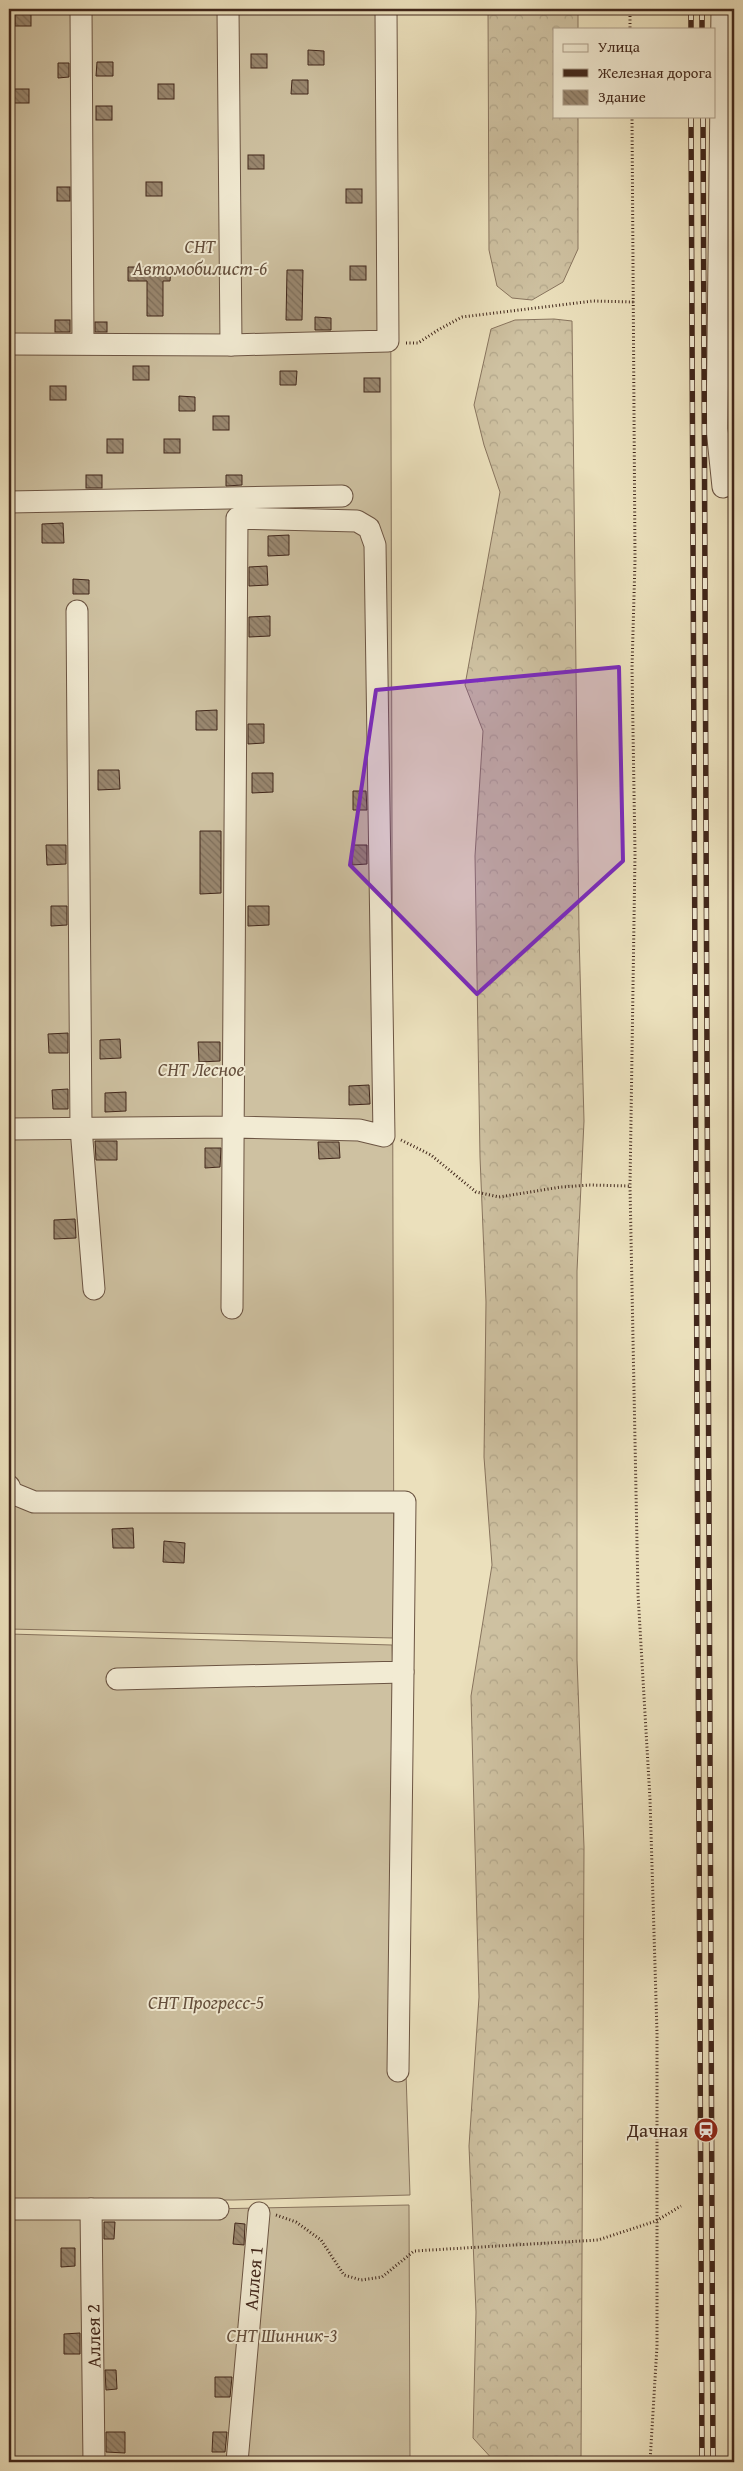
<svg xmlns="http://www.w3.org/2000/svg" width="743" height="2471" viewBox="0 0 743 2471" font-family="'Gentium Book Plus',serif">
  <defs>
    <pattern id="forest-crowns" width="20" height="18" patternUnits="userSpaceOnUse" patternTransform="scale(1.25)"><rect width="20" height="18" fill="#cec1a1"/><path d="M2 6a3 3 0 1 1 6 0M12 15a3 3 0 1 1 6 0" fill="none" stroke="#b2a68a"/></pattern>
    <pattern id="building-back-hatch" width="6" height="6" patternUnits="userSpaceOnUse" patternTransform="scale(1.25)"><rect width="6" height="6" fill="#99876f"/><path d="M-1 5l2 2M0 0l6 6M5-1l2 2" fill="none" stroke="#7e6e5a"/></pattern>
  </defs>
  <rect width="100%" height="100%" fill="#ebe0bc"/>
  <filter id="stains"><feTurbulence type="fractalNoise" baseFrequency=".004" numOctaves="4"/><feColorMatrix values="0 0 0 0 .2 0 0 0 0 .09 0 0 0 0 .02 0 0 0 .5 -.17"/></filter>
  <radialGradient id="worn" r=".72"><stop offset=".6" stop-color="#630" stop-opacity="0"/><stop offset="1" stop-color="#630" stop-opacity=".3"/></radialGradient>
  <g fill="url(#forest-crowns)" stroke="#88745e">
    <path d="M488,9H578V29H554V116H578V249L563,282L532,300L512,298L497,286L489,250Z"/>
    <path d="M554,319L572,321L579,933L584,1121L577,1271V1660L584,1847L581,2462H495L473,2438L476,2312L469,2146L479,1997L471,1696L492,1565L484,1457L486,1302L480,1157L475,856L483,731L465,685L500,492L484,445L474,405L491,329L515,320Z"/>
  </g>
  <g fill="#cec1a1" stroke="#88745e">
    <path d="M9,9H390L394,1638L9,1629Z"/>
    <path d="M9,1634L392,1645L410,2195L233,2200L9,2199Z"/>
    <path d="M409,2205L410,2462H9V2213Z"/>
  </g>
  <g fill="url(#building-back-hatch)" stroke="#41271b">
    <rect x="15" y="12" width="16" height="14"/>
    <path d="M308,50L324,51V65H308Z"/>
    <rect x="251" y="54" width="16" height="14"/>
    <path d="M97,62H113V76H96Z"/>
    <path d="M58,63H69V77L58,78Z"/>
    <path d="M292,80H308V94H291Z"/>
    <rect x="158" y="84" width="16" height="15"/>
    <rect x="13" y="89" width="16" height="14"/>
    <rect x="96" y="106" width="16" height="14"/>
    <rect x="248" y="155" width="16" height="14"/>
    <rect x="146" y="182" width="16" height="14"/>
    <rect x="57" y="187" width="13" height="14"/>
    <rect x="346" y="189" width="16" height="14"/>
    <rect x="350" y="266" width="16" height="14"/>
    <path d="M128,267H171L170,281H163V316H147V281H128Z"/>
    <path d="M287,270H303L302,320H286Z"/>
    <path d="M315,317L331,318V330H315Z"/>
    <rect x="55" y="320" width="15" height="12"/>
    <rect x="95" y="322" width="12" height="10"/>
    <rect x="133" y="366" width="16" height="14"/>
    <path d="M280,371H297L296,385H280Z"/>
    <rect x="364" y="378" width="16" height="14"/>
    <rect x="50" y="386" width="16" height="14"/>
    <path d="M179,396L195,397V411H179Z"/>
    <rect x="213" y="416" width="16" height="14"/>
    <rect x="107" y="439" width="16" height="14"/>
    <rect x="164" y="439" width="16" height="14"/>
    <rect x="86" y="475" width="16" height="13"/>
    <path d="M226,475H242V485L226,486Z"/>
    <path d="M63,523L64,543H42V524Z"/>
    <path d="M289,535V555L268,556V536Z"/>
    <path d="M267,566L268,585L249,586V567Z"/>
    <path d="M73,579L89,580V594H73Z"/>
    <path d="M270,616V636L249,637V617Z"/>
    <path d="M217,710V730H196V711Z"/>
    <path d="M248,724H264V743L248,744Z"/>
    <path d="M98,770H119L120,789L98,790Z"/>
    <path d="M252,773H273V792L252,793Z"/>
    <path d="M353,791H366L367,810H353Z"/>
    <path d="M200,831H221V893L200,894Z"/>
    <path d="M46,845H66V864L47,865Z"/>
    <path d="M352,845H367V864L352,865Z"/>
    <path d="M51,906H67V925L51,926Z"/>
    <path d="M248,906H269V925L248,926Z"/>
    <path d="M68,1033V1053H49L48,1034Z"/>
    <path d="M120,1039L121,1058L100,1059V1040Z"/>
    <path d="M198,1042H220V1061L199,1062Z"/>
    <path d="M369,1085L370,1104L349,1105V1086Z"/>
    <path d="M68,1089V1109H53L52,1090Z"/>
    <path d="M126,1092V1111L105,1112V1093Z"/>
    <path d="M95,1141H117V1160H96Z"/>
    <path d="M318,1142H339L340,1158L319,1159Z"/>
    <path d="M205,1148H221L220,1167L205,1168Z"/>
    <path d="M75,1219L76,1238L54,1239V1220Z"/>
    <path d="M133,1528L134,1548H113L112,1529Z"/>
    <path d="M164,1541L185,1543L184,1563L163,1562Z"/>
    <path d="M104,2222H115L114,2239H104Z"/>
    <path d="M235,2223L245,2224L244,2245L233,2244Z"/>
    <path d="M61,2248H75V2266L61,2267Z"/>
    <path d="M80,2333V2354H64V2334Z"/>
    <path d="M105,2370H116L117,2389L106,2390Z"/>
    <path d="M215,2377H232L230,2397H215Z"/>
    <path d="M106,2432H125V2453L106,2452Z"/>
    <path d="M213,2432H227L225,2452H212Z"/>
  </g>
  <g fill="none" stroke-linecap="round" stroke-linejoin="round">
    <defs>
      <g id="minor">
        <path d="M81,9L83,343"/>
        <path d="M228,9L231,345"/>
        <path d="M722,9L717,429L723,487"/>
        <path d="M9,344L231,345L388,341L386,9"/>
        <path d="M9,502L342,496"/>
        <path d="M77,611L81,1128L94,1289"/>
        <path d="M9,1129L233,1127L359,1130L384,1136L375,545L369,528L357,521L237,518L232,1308"/>
        <path d="M9,1486L12,1493L34,1502H405L403,1672L117,1679"/>
        <path d="M398,2071L403,1672"/>
        <path d="M9,2209H218"/>
        <path d="M91,2209L94,2462"/>
        <path d="M237,2462L259,2213"/>
      </g>
    </defs>
    <use href="#minor" stroke="#6c5543" stroke-width="23"/>
    <g stroke="#41271b" stroke-width="3" stroke-dasharray="1 2.5" stroke-linecap="butt">
      <path d="M630,9V29"/>
      <path d="M632,116L635,560L632,668L635,854L630,1186L638,1594L650,1799L657,2033V2346L650,2462"/>
      <path d="M406,343H418L438,330L462,317L593,301L634,302"/>
      <path d="M401,1140L431,1155L476,1192L499,1197L561,1187L589,1185L630,1186"/>
      <path d="M276,2215L296,2222L321,2240L344,2275L361,2280L382,2277L414,2251L598,2240L656,2221L681,2206"/>
    </g>
    <use href="#minor" stroke="#f2ebd3" stroke-width="21"/>
    <defs>
      <g id="rail">
        <path d="M691,9V29"/>
        <path d="M702,9V29"/>
        <path d="M691,116L702,2462"/>
        <path d="M703,116L713,2462"/>
      </g>
    </defs>
    <use href="#rail" stroke="#41271b" stroke-width="5.5"/>
    <use href="#rail" stroke="#f2ebd3" stroke-width="4" stroke-dasharray="11" stroke-linecap="butt"/>
  </g>
  <path fill="#7b2cbf" fill-opacity="0.2" stroke="#7b2cbf" stroke-width="4" stroke-linejoin="round" d="M619,667L623,861L477,994L350,865L376,690Z"/>
  <defs>
    <symbol id="station-disc" viewBox="-11 -11 22 22"><circle r="9.5" fill="#8f2418" stroke="#f2ebd3"/><path d="M-3-6H3Q5-6 5-4V2Q5 4 3 4L4.5 6H3L1.5 4h-3L-3 6H-4.5L-3 4Q-5 4-5 2V-4Q-5-6-3-6ZM-3.5-4v3h7v-3ZM-3.5 1v1.5H-2V1ZM2 1v1.5H3.5V1Z" fill="#fff"/></symbol>
  </defs>
  <g fill-rule="evenodd">
    <use href="#station-disc" x="692" y="2116" width="28" height="28"/>
  </g>
  <g text-anchor="middle" stroke-width="4" stroke-linejoin="round" paint-order="stroke">
    <g font-size="19" font-style="italic" fill="#644e3c" stroke="#f2ebd3">
      <text x="200" y="253">СНТ<tspan x="200" dy="22">Автомобилист-6</tspan></text>
      <text x="201" y="1076">СНТ Лесное</text>
      <text x="206" y="2009">СНТ Прогресс-5</text>
      <text x="282" y="2342">СНТ Шинник-3</text>
    </g>
    <g font-size="19" fill="#41271b" stroke="#f2ebd3" text-anchor="end">
      <text x="688" y="2137">Дачная</text>
    </g>
    <g font-size="19" fill="#41271b" stroke="#f2ebd3">
      <text transform="translate(253 2278) rotate(-85)" y="7">Аллея 1</text>
      <text transform="translate(93 2336) rotate(-91)" y="7">Аллея 2</text>
    </g>
  </g>
  <rect width="743" height="2471" fill="none" stroke="#ebe0bc" stroke-width="30"/>
  <rect x="10" y="10" width="723" height="2451" fill="none" stroke="#41271b" stroke-width="2.5"/>
  <rect x="15" y="15" width="713" height="2441" fill="none" stroke="#41271b"/>
  <rect x="553" y="28" width="162" height="90" fill="#f2ebd3" stroke="#ab9d89"/>
  <rect x="563" y="44" width="25" height="8" fill="#f2ebd3" stroke="#ab9d89"/>
  <text x="598" y="52" font-size="15" fill="#41271b">Улица</text>
  <rect x="563" y="69" width="25" height="8" fill="#41271b" stroke="#ab9d89"/>
  <text x="598" y="78" font-size="15" fill="#41271b">Железная дорога</text>
  <rect x="563" y="90" width="25" height="15" fill="url(#building-back-hatch)" stroke="#ab9d89"/>
  <text x="598" y="102" font-size="15" fill="#41271b">Здание</text>
  <rect width="100%" height="100%" filter="url(#stains)"/>
  <rect width="100%" height="100%" fill="url(#worn)"/>
</svg>
